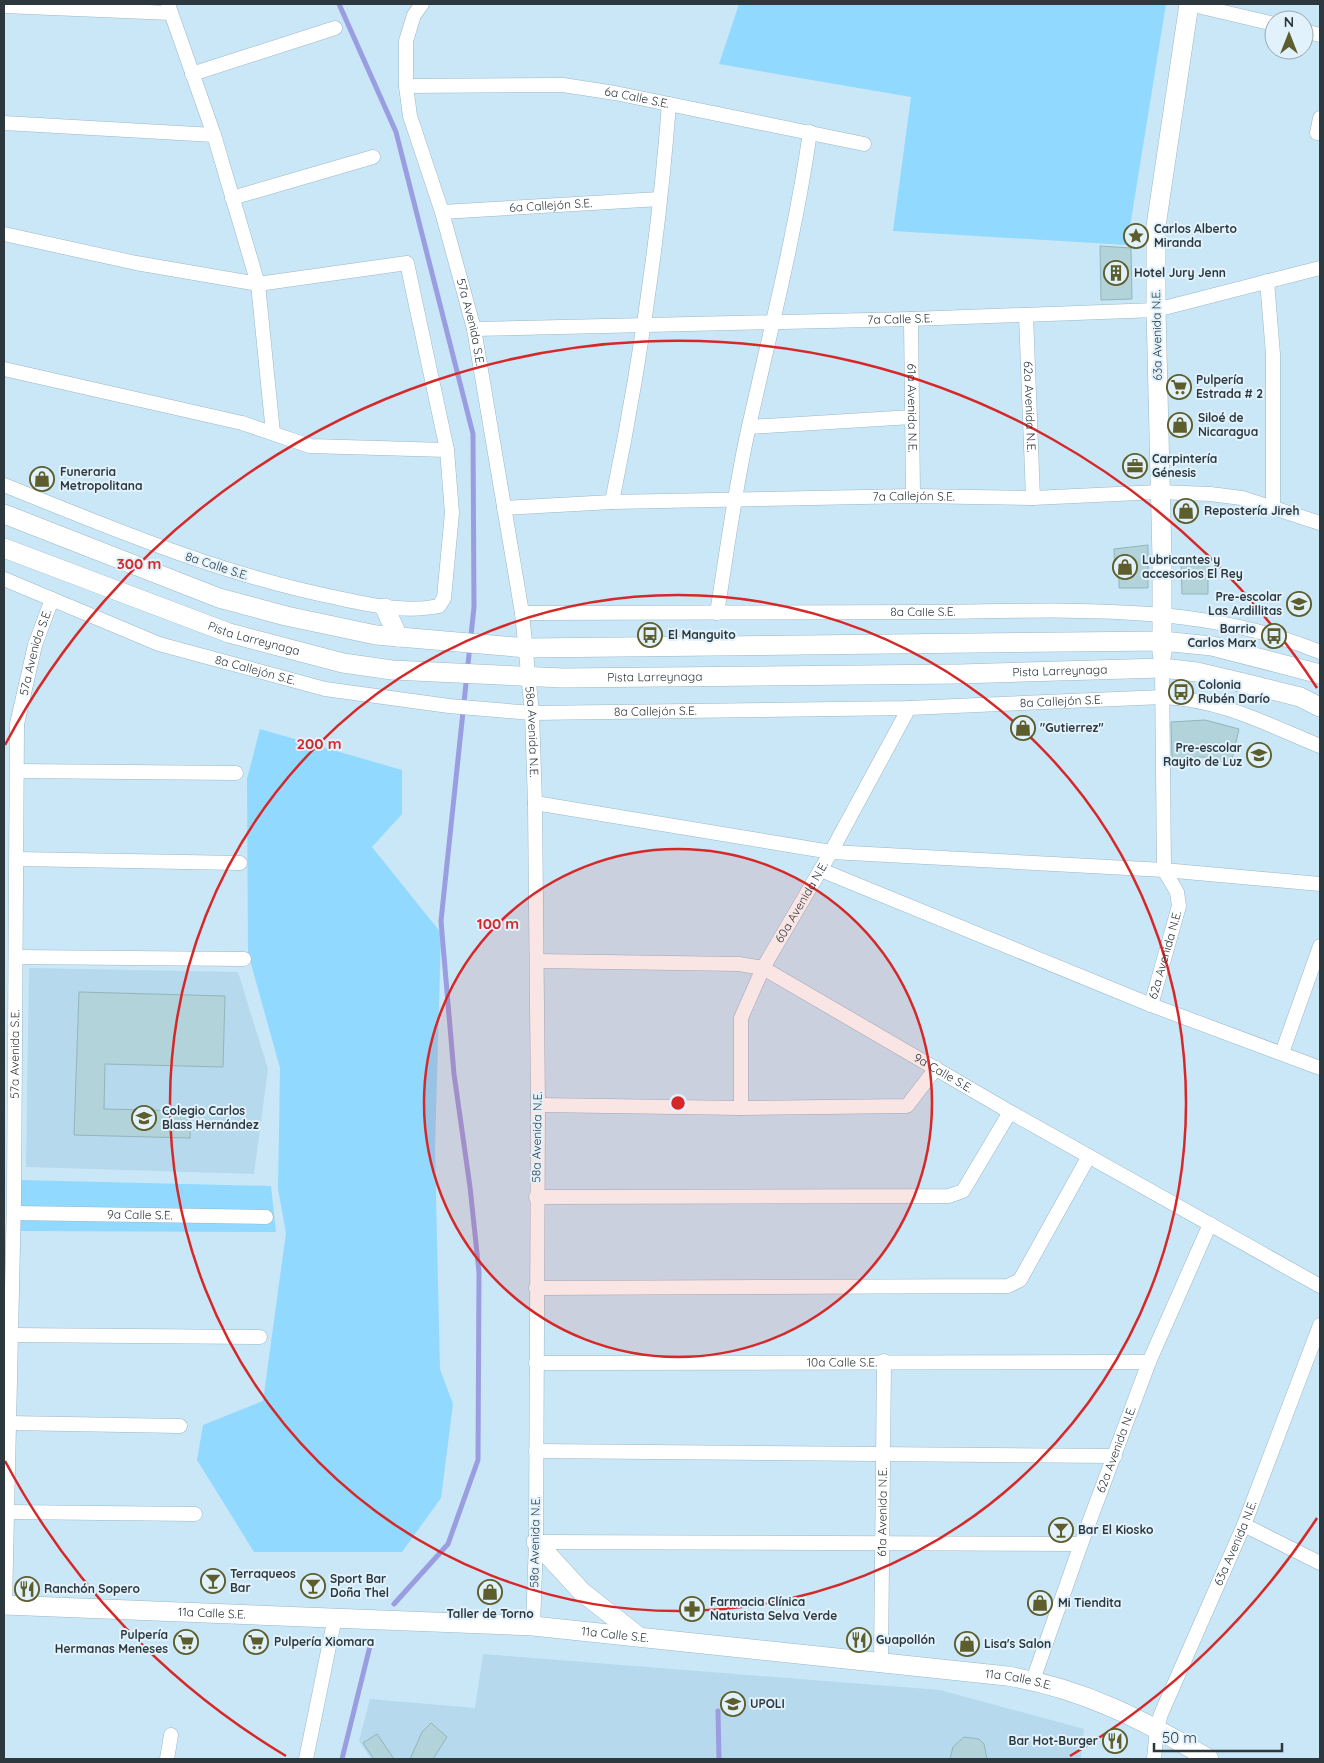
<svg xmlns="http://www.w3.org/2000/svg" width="1324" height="1763" viewBox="0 0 1324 1763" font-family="Quicksand,sans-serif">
  <rect width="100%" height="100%" fill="#cae7f7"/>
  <g fill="#b6d9ee">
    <path d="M29,968L238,972L268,1069L254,1174L26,1167Z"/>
    <path d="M483,1654L940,1690L1084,1729L1081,1759H371L359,1741L370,1699L475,1708Z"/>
  </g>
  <g fill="#91d9ff">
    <path d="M739,4H1166L1127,245L893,231L911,97L719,64Z"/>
    <path d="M260,729L402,770V814L372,847L441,933L435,1151L440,1369L453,1404L441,1498L402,1552H254L197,1460L203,1425L263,1401L286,1233L278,1189L280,1068L248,953L247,779Z"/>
    <path d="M21,1180L271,1186L276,1232L21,1231Z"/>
  </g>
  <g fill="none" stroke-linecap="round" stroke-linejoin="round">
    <g stroke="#9a9ee0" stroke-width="5">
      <path d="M339,4L396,132L473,434L474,607L441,921L454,1074L470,1187L479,1272L478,1460L448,1544L394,1604"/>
      <path d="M718,1711L719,1759"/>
      <path d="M342,1759L370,1646"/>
    </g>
  </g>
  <g fill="#b1d3d9" stroke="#93b5ba">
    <path d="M1100,246L1131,248L1132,299L1101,300Z"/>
    <path d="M1148,545V588H1119V575H1115L1114,549Z"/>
    <path d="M1181,562L1208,563V594H1182Z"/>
    <path d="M1205,720L1239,729L1231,764L1204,757L1172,758L1171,722Z"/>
    <path d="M79,992L225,996L223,1067L105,1064L104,1109L190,1111V1138L74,1135Z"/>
    <path d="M431,1723L447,1737L433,1759H410L422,1732Z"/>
    <path d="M377,1734L394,1759H374L363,1743Z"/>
    <path d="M964,1737L979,1739L984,1744L987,1759H950L953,1747Z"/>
  </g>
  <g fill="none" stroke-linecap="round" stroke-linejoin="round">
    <defs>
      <g id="street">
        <path d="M168,4L214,135L258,284L273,433"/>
        <path id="s1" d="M422,4L414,15L406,41V86L410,116L442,212L474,329L522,613L532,713L535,803L538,1105L536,1542L533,1626"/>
        <path d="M1189,4L1274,24"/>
        <path d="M4,6L171,13"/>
        <path d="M1304,31L1320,35"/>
        <path d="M192,74L335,28"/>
        <path id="s2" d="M406,86L563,85L615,93L864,144"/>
        <path d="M4,123L214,135"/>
        <path d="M1317,133L1320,118"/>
        <path d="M232,198L373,157"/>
        <path id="s3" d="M442,212L660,199"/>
        <path d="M4,234L136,263L258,284L407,263L447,450L452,513L444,598L439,606C405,613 371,605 338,598C222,575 113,529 4,485"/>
        <path d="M1267,281L1273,354V506"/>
        <path id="s4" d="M1026,315L1033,498"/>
        <path id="s5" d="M911,319L913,496"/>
        <path id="s6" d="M474,329L911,319L1156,310L1320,268"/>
        <path d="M4,369L242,423L310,446L447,450"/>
        <path d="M749,427L912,417"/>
        <path d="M612,502C639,371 659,237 669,104"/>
        <path id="s7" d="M504,508L612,502L913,496L1033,498L1159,492L1210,494L1242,498L1320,523"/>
        <path id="s8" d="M4,579L159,644L325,689L449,706L532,713L909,708L1163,697C1223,700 1266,724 1320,746"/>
        <path id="s9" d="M522,613C658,613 794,612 930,612C1060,611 1197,601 1320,652"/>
        <path d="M717,613C727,551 735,488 749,426C771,328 796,231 810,132"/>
        <path d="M17,771L236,773"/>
        <path d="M535,803L831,852L1164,870L1320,884"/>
        <path d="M17,859L240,863"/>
        <path d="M821,870L1151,1005L1320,1068"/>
        <path d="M16,957L244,959"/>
        <path id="s10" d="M538,961L739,964L763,968L1010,1112L1320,1286"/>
        <path id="s11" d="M1151,1005L1179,906L1177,892L1164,870L1162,668"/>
        <path d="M1282,1053L1320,946"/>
        <path d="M538,1105L741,1108L907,1106L936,1068"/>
        <path id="s12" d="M741,1108V1018L763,968L831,852L909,708"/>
        <path d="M536,1197L949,1196L963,1191L1010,1112"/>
        <path id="s13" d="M14,1213L266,1217"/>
        <path d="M536,1288L1008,1286L1020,1280L1089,1156"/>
        <path d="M11,1335L260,1337"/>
        <path id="s14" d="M536,1363L1149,1362"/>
        <path d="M9,1423L180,1426"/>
        <path d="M536,1451L1115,1456"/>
        <path d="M7,1512L195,1514"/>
        <path d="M1244,1525L1320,1563"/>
        <path d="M536,1542L1081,1544"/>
        <path id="s15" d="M5,1605L14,1199L17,724L35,645L52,599"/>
        <path id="s16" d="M881,1662L884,1361"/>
        <path id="s17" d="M1033,1680L1081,1544L1149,1362L1210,1224"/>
        <path d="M167,1759L171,1735"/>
        <path d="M306,1759L335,1617"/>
        <path id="s18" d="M1154,1759L1157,1728L1161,1714L1244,1525L1320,1325"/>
      </g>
      <g id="secondary">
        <path d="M4,514L219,598L286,616L376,635L527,648L1162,641L1212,646L1320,674"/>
        <path id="s19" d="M4,548L229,633L343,663L392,670L563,678L959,674L1162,668L1197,672L1252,685L1300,697L1320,707"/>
        <path d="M385,608L398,637"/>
        <path d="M1162,654V558L1156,310V226L1189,4"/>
        <path d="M536,1542L582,1592L638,1636"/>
        <path id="s20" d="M4,1605L533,1626L1007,1676C1082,1688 1144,1720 1209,1759"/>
      </g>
    </defs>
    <use href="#street" stroke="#9bb7c6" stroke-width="15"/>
    <use href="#secondary" stroke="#9bb7c6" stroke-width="20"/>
    <use href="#street" stroke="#fff" stroke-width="14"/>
    <use href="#secondary" stroke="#fff" stroke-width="19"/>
  </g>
  <circle cx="678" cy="1103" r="254" fill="#d62828" fill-opacity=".12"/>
  <g fill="none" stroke="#d62828" stroke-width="2.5">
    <circle cx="678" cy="1103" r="254"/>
    <circle cx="678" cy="1103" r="508"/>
    <path d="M1317 1518A762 762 0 0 1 1070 1756M286 1756A762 762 0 0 1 5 1461M5 745A762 762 0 0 1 1317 688"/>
  </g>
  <defs>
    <symbol id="sight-ring" viewBox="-11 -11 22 22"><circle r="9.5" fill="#e1f2fc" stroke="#5d5e2c" stroke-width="1.5"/><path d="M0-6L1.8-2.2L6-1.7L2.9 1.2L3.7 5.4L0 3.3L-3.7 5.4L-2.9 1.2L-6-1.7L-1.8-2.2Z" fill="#5d5e2c"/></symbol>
    <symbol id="building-ring" viewBox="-11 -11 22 22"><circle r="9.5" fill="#e1f2fc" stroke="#5d5e2c" stroke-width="1.5"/><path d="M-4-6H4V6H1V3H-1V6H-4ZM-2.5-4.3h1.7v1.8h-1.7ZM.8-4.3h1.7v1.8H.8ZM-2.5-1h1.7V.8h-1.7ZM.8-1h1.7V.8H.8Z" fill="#5d5e2c"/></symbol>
    <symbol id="supermarket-ring" viewBox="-11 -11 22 22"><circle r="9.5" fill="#e1f2fc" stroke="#5d5e2c" stroke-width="1.5"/><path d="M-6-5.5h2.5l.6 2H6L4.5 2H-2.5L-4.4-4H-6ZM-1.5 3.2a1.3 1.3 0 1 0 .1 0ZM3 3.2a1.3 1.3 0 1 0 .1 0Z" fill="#5d5e2c"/></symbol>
    <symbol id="shop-ring" viewBox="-11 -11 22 22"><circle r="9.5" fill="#e1f2fc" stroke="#5d5e2c" stroke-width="1.5"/><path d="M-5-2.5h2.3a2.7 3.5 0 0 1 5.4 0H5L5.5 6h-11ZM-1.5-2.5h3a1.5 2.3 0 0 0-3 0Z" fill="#5d5e2c"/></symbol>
    <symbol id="office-ring" viewBox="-11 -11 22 22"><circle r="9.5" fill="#e1f2fc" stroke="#5d5e2c" stroke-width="1.5"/><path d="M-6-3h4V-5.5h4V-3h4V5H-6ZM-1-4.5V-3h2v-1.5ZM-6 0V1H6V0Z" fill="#5d5e2c"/></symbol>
    <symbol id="school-ring" viewBox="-11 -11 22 22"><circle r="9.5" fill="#e1f2fc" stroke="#5d5e2c" stroke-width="1.5"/><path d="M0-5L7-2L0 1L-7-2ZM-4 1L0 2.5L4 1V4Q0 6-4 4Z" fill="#5d5e2c"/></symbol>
    <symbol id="bus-ring" viewBox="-11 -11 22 22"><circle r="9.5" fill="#e1f2fc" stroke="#5d5e2c" stroke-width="1.5"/><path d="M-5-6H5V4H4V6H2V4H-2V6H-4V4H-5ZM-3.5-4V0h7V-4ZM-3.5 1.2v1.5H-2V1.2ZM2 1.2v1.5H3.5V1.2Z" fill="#5d5e2c"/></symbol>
    <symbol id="bar-ring" viewBox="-11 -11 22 22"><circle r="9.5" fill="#e1f2fc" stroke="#5d5e2c" stroke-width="1.5"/><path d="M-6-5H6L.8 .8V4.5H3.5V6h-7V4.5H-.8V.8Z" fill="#5d5e2c"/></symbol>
    <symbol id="restaurant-ring" viewBox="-11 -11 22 22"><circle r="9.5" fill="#e1f2fc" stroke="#5d5e2c" stroke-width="1.5"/><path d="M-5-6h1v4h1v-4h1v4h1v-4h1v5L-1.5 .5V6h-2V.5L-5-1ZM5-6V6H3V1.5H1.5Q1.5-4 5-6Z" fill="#5d5e2c"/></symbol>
    <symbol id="pharmacy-ring" viewBox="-11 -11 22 22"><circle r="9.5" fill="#e1f2fc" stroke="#5d5e2c" stroke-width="1.5"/><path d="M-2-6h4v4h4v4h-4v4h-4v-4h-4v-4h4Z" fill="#5d5e2c"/></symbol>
    <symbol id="university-ring" viewBox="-11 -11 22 22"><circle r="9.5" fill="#e1f2fc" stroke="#5d5e2c" stroke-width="1.5"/><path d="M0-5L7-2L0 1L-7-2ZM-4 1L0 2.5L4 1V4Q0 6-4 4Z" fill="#5d5e2c"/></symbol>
  </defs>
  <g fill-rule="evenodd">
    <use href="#sight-ring" x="1122" y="222" width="28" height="28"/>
    <use href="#building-ring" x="1102" y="259" width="28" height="28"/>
    <use href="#supermarket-ring" x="1165" y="373" width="28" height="28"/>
    <use href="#shop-ring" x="1166" y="411" width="28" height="28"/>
    <use href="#office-ring" x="1121" y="452" width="28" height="28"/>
    <use href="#shop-ring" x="28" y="465" width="28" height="28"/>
    <use href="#shop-ring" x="1172" y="497" width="28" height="28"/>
    <use href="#shop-ring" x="1111" y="553" width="28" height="28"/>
    <use href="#school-ring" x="1285" y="590" width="28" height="28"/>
    <use href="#bus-ring" x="636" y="621" width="28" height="28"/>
    <use href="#bus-ring" x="1260" y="622" width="28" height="28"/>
    <use href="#bus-ring" x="1167" y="678" width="28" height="28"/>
    <use href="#shop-ring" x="1009" y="714" width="28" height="28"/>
    <use href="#school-ring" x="1245" y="741" width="28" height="28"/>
    <use href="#school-ring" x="130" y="1104" width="28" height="28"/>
    <use href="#bar-ring" x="1047" y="1516" width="28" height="28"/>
    <use href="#bar-ring" x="199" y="1567" width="28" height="28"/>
    <use href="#bar-ring" x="299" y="1572" width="28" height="28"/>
    <use href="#restaurant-ring" x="13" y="1575" width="28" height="28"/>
    <use href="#shop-ring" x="476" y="1578" width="28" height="28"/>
    <use href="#shop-ring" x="1026" y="1589" width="28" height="28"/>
    <use href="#pharmacy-ring" x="678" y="1595" width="28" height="28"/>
    <use href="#restaurant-ring" x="845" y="1626" width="28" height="28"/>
    <use href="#supermarket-ring" x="172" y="1628" width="28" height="28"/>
    <use href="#supermarket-ring" x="242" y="1628" width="28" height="28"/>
    <use href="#shop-ring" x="953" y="1630" width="28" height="28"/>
    <use href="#university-ring" x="719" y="1690" width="28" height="28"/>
    <use href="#restaurant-ring" x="1101" y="1727" width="28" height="28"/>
  </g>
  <g text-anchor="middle" stroke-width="4" stroke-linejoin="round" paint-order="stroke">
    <g font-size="12" fill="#2d383e" stroke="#e1f2fc">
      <text dy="4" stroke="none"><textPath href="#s2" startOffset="232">6a Calle S.E.</textPath></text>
      <text dy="4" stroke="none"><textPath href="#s3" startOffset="109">6a Callejón S.E.</textPath></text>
      <text dy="4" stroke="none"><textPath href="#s6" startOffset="426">7a Calle S.E.</textPath></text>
      <text dy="4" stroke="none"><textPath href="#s1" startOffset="331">57a Avenida S.E.</textPath></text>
      <text transform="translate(1157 335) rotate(-91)" y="4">63a Avenida N.E.</text>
      <text dy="4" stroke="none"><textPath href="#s4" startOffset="92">62a Avenida N.E.</textPath></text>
      <text dy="4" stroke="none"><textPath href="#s5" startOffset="89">61a Avenida N.E.</textPath></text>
      <text dy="4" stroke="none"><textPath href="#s7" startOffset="410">7a Callejón S.E.</textPath></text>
      <text transform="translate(217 566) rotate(18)" y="4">8a Calle S.E.</text>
      <text dy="4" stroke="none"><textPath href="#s9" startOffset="401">8a Calle S.E.</textPath></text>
      <text dy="4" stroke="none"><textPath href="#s19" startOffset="266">Pista Larreynaga</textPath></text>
      <text dy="4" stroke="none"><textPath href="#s15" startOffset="955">57a Avenida S.E.</textPath></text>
      <text dy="4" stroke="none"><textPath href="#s8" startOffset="268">8a Callejón S.E.</textPath></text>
      <text dy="4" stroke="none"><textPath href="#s19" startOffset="1076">Pista Larreynaga</textPath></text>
      <text dy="4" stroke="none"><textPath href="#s19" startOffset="671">Pista Larreynaga</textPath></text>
      <text dy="4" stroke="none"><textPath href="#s8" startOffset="1078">8a Callejón S.E.</textPath></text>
      <text dy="4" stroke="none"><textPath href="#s8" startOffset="672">8a Callejón S.E.</textPath></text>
      <text dy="4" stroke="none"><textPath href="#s1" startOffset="746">58a Avenida N.E.</textPath></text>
      <text dy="4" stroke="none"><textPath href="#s12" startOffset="221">60a Avenida N.E.</textPath></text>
      <text dy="4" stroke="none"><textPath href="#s11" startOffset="52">62a Avenida N.E.</textPath></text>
      <text dy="4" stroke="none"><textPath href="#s15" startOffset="551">57a Avenida S.E.</textPath></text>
      <text dy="4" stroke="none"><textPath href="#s10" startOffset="434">9a Calle S.E.</textPath></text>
      <text transform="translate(537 1137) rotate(-89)" y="4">58a Avenida N.E.</text>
      <text dy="4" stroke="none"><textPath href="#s13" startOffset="126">9a Calle S.E.</textPath></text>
      <text dy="4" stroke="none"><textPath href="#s14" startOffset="306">10a Calle S.E.</textPath></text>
      <text dy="4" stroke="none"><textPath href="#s17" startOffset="245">62a Avenida N.E.</textPath></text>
      <text dy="4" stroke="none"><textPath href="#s16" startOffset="150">61a Avenida N.E.</textPath></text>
      <text transform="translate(535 1542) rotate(-89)" y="4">58a Avenida N.E.</text>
      <text dy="4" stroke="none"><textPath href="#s18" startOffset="232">63a Avenida N.E.</textPath></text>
      <text dy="4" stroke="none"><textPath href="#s20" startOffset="208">11a Calle S.E.</textPath></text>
      <text dy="4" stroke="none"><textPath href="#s20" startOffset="612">11a Calle S.E.</textPath></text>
      <text dy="4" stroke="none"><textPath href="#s20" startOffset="1018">11a Calle S.E.</textPath></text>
    </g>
    <g font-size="12" font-weight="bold" fill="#2d383e" stroke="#e1f2fc" text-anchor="start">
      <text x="1154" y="233">Carlos Alberto<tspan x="1154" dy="14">Miranda</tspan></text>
      <text x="1134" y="277">Hotel Jury Jenn</text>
      <text x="1196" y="384">Pulpería<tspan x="1196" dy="14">Estrada # 2</tspan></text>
      <text x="1198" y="422">Siloé de<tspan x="1198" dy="14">Nicaragua</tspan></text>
      <text x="1152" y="463">Carpintería<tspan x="1152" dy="14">Génesis</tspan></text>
      <text x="60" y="476">Funeraria<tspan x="60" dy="14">Metropolitana</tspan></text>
      <text x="1204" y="515">Repostería Jireh</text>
      <text x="1142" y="564">Lubricantes y<tspan x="1142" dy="14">accesorios El Rey</tspan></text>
      <text x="1282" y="601" text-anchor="end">Pre-escolar<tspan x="1282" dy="14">Las Ardillitas</tspan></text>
      <text x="1256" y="633" text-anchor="end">Barrio<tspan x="1256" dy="14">Carlos Marx</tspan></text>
      <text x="668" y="639">El Manguito</text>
      <text x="1198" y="689">Colonia<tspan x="1198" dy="14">Rubén Darío</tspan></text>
      <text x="1040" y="732">"Gutierrez"</text>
      <text x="1242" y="752" text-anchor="end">Pre-escolar<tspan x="1242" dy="14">Rayito de Luz</tspan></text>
      <text x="162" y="1115">Colegio Carlos<tspan x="162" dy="14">Blass Hernández</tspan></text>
      <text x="1078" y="1534">Bar El Kiosko</text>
      <text x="230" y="1578">Terraqueos<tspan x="230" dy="14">Bar</tspan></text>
      <text x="330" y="1583">Sport Bar<tspan x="330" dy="14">Doña Thel</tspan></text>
      <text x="44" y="1593">Ranchón Sopero</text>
      <text x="710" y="1606">Farmacia Clínica<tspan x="710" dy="14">Naturista Selva Verde</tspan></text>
      <text x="1058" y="1607">Mi Tiendita</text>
      <text x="490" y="1618" text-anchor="middle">Taller de Torno</text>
      <text x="168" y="1639" text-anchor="end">Pulpería<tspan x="168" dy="14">Hermanas Meneses</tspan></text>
      <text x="876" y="1644">Guapollón</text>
      <text x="274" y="1646">Pulpería Xiomara</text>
      <text x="984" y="1648">Lisa's Salon</text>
      <text x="750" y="1708">UPOLI</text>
      <text x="1098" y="1745" text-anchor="end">Bar Hot-Burger</text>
    </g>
  </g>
  <circle cx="678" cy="1103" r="8" fill="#d62828" stroke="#e1f2fc" stroke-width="2.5"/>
  <g font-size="15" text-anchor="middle" font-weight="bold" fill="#d62828" stroke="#e1f2fc" stroke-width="4" stroke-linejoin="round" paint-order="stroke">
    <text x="139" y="569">300 m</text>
    <text x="319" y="749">200 m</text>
    <text x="498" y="929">100 m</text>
  </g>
  <rect width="1324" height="1763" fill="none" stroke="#2d383e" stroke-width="10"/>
  <g transform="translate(1289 35)"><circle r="24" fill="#e1f2fc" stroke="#99a8b0"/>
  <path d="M0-4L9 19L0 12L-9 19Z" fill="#5d5e2c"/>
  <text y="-8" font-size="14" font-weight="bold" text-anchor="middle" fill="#2d383e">N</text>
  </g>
  <path d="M1154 1743v8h128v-8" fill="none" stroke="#2d383e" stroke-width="2.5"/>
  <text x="1162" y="1743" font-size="15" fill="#2d383e" stroke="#e1f2fc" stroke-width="4" paint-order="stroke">50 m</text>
</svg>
